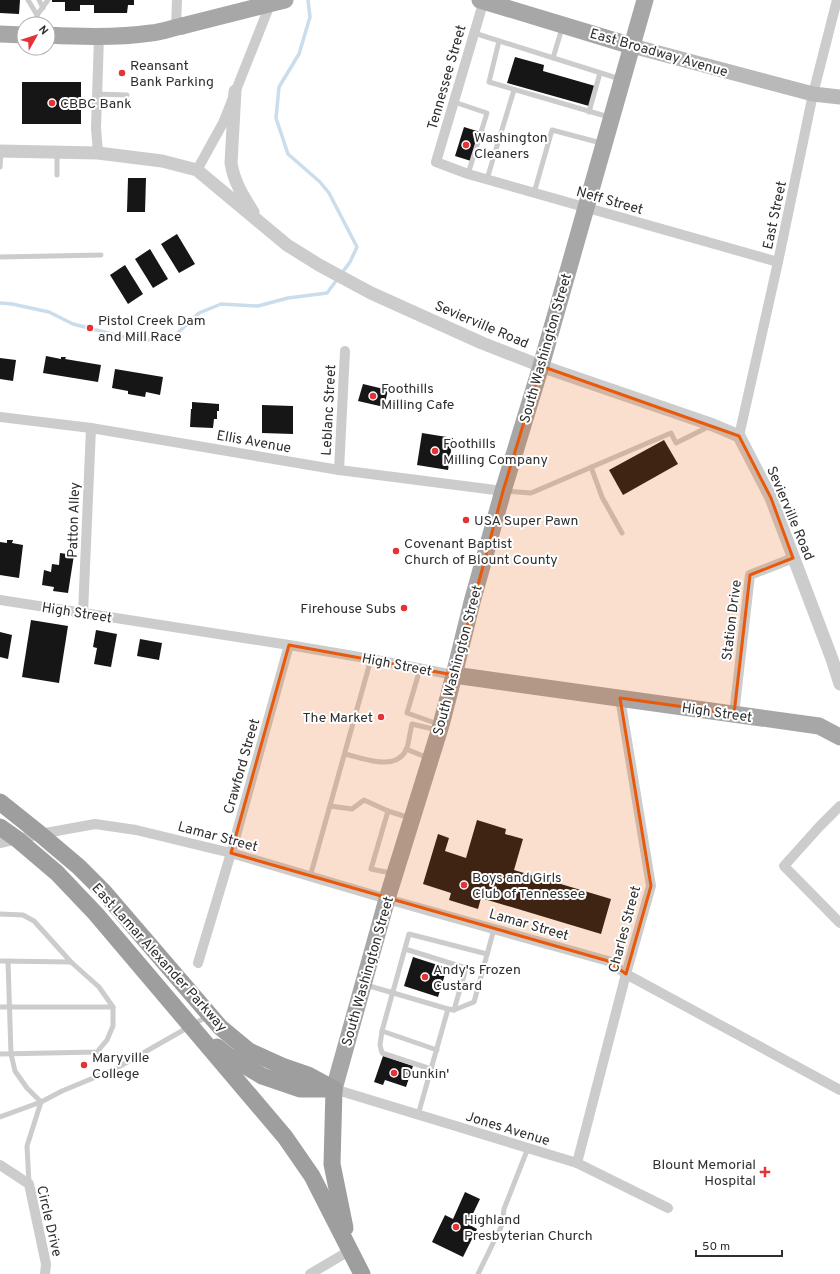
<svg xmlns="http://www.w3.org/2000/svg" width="840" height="1274" viewBox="0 0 840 1274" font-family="Overpass,sans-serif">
  <rect width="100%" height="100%" fill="#fff"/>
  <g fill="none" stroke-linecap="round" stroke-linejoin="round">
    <path stroke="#caddec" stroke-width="3.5" d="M0,303L12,304L49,312L73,324L136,340H170L199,313L221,304L258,306L288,298L327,293L350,262L357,247L329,193L320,182L288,154L276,118L279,87L299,54L310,17L308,0"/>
  </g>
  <g fill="#161616">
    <path d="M0,0H20L19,14L0,13Z"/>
    <path d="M52,0H134V5H128L127,13H94V5H80V11H65V2H52Z"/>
    <path d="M515,57L544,65L543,71L595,86L589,106L507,83Z"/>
    <rect x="22" y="82" width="59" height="42"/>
    <path d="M464,127L480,132L471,161L455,156Z"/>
    <path d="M128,178H146L145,212H127Z"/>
    <path d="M177,234L195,264L179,273L161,244Z"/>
    <path d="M150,249L168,279L153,288L135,259Z"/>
    <path d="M125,265L143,294L128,304L110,275Z"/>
    <path d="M46,356L61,359V357H66L65,359L101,365L98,382L43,373Z"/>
    <path d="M0,358L16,360L13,381L0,379Z"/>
    <path d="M115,369L163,377L160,395L146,392L145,397L128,394V391L112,388Z"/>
    <path d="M363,384L388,390L384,407L358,401Z"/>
    <path d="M192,402L219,404V411H217V419H214L213,428L190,427L191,409H192Z"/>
    <path d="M262,405L293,406V434L262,433Z"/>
    <path d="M422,433L453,438L448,470L417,465Z"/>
    <path d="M664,440L678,464L623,495L609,470Z"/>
    <path d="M7,540H13L12,543L23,545L19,578L0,575V542L7,543Z"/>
    <path d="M60,553L74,555L68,593L53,591L54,587L42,585L44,570L51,572L52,564L59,565Z"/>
    <path d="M31,620L68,626L59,683L22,677Z"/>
    <path d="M96,630L117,634L111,667L94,664L97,648L93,647Z"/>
    <path d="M0,632L12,635L8,659L0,657Z"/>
    <path d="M140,639L162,643L159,660L137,656Z"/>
    <path d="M477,820L506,829L505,834L523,839L514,870L611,899L601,934L481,898L478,909L449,900L451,893L423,884L438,834L449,838L445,851L466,858Z"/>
    <path d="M413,957L447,968L438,997L404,986Z"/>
    <path d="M383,1056L413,1066L406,1087L385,1080L383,1085L374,1082Z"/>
    <path d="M465,1192L480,1199L468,1224L477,1229L463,1257L432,1242L445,1215L453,1219Z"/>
  </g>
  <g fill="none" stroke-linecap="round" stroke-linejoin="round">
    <g stroke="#ccc" stroke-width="5">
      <path d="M28,0L37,15V24"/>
      <path d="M39,0L43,8"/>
      <path d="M37,15L48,0"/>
      <path d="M474,33L620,79"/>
      <path d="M499,41L489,82L609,117"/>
      <path d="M553,58L562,28"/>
      <path d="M97,94L127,95"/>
      <path d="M454,102L487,113L468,174"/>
      <path d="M589,112L600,73"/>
      <path d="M57,154V175"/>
      <path d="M0,167L1,152"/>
      <path d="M487,179L514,90"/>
      <path d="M534,193L552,130L601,143"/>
      <path d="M0,257L101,255"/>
      <path d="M591,467L602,497L622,533"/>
      <path d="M506,491L531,493L671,433L676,443L710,426"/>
      <path d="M420,669L407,713L438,724"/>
      <path d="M406,749L428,758"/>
      <path d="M345,754C363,758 397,773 407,748C409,741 410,732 412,724L437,730"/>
      <path d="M330,806L352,809L364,800L388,811"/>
      <path d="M391,873L371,869L388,811L410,818"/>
      <path d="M310,877L371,659"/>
      <path d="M0,914L23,915L34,921L71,962"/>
      <path d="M405,949L466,968L454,1010"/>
      <path d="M0,961L71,962L99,987L113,1007V1026L107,1040L97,1052L0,1054"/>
      <path d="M8,961L11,1054L15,1071L27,1088L41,1102L27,1146L29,1183"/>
      <path d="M366,985L448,1009L454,1010L474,1002L494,929"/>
      <path d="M0,1007H113"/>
      <path d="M382,1031L380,1045L382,1053L431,1069"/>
      <path d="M437,1050L382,1031L409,934L487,954"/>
      <path d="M418,1115L448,1009"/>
      <path d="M0,1117L41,1102L62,1091L115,1069L208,1016"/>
      <path d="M478,1274L502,1225L504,1209L528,1148"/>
    </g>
    <g stroke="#ccc" stroke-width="10">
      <path d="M484,0L436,162L468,174L778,262"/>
      <path d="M176,27L177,0"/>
      <path d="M98,153L96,128L99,37"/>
      <path d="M197,170L223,123L271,2"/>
      <path d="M0,417L91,428L339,470L503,491"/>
      <path d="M739,436L778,262L813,94L837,0"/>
      <path d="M339,470L345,351"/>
      <path d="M0,600L289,645L371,659L454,675"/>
      <path d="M83,613L91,428"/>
      <path d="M734,714L750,575L793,558"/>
      <path d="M840,806L819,827L784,866L840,923"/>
      <path d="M0,843L40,834L95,824L136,830L231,853L387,899L608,961L626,974L840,1090"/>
      <path d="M198,963L231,853L289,645"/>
      <path d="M334,1089L577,1163L668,1208"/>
      <path d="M577,1163L626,974L651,886L620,698"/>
      <path d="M0,1165L29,1184L46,1264L45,1274"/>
      <path d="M310,1274L349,1251"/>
    </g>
    <g stroke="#ccc" stroke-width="13">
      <path d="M235,91L231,163C234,182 243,196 253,212"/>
      <path d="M0,151L98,153L162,161L197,170L287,245L319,265L371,293L482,343L541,366L713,425L739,436L771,498L832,659L840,684"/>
    </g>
    <path stroke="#b9b9b9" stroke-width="15" d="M632,46L813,94L840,97"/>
    <g stroke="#a7a7a7" stroke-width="17">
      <path d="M480,0L632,46"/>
      <path d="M0,34L24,35"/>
      <path d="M48,35C83,37 117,38 151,33C162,32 172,28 182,26"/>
      <path d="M454,675L819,726L840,737"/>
      <path d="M334,1089L387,899L441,725L454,675L472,602L503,491L541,366L645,0"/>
    </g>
    <g stroke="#9e9e9e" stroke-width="17">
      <path d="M0,802L40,834L79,867L104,892L220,1027L249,1051L282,1066L308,1075L334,1089"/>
      <path d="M0,827L17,839L57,873L96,914L285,1137L312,1176L362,1274"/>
      <path d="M217,1047L227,1055L262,1076L300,1089H332"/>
      <path d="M334,1089L332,1164L345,1228"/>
    </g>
    <path stroke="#a7a7a7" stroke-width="17" d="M182,26L285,0"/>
  </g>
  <path fill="#e8590c" fill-opacity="0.2" stroke="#e8590c" stroke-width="3" stroke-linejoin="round" d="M541,366L739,436L771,498L793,558L750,575L734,714L620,698L651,886L626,974L608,961L231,853L289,645L454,675L503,491Z"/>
  <g fill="#e43336" stroke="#fff" stroke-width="1.5">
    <circle cx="122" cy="73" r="4"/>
    <circle cx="52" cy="103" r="4"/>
    <circle cx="466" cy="145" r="4"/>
    <circle cx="90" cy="328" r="4"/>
    <circle cx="373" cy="396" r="4"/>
    <circle cx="435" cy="451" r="4"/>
    <circle cx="466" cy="520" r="4"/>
    <circle cx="396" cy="551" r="4"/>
    <circle cx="404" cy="608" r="4"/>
    <circle cx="381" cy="717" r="4"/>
    <circle cx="464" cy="885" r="4"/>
    <circle cx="425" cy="977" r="4"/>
    <circle cx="84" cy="1065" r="4"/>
    <circle cx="394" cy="1073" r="4"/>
    <path d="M763 1166h4v4h4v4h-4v4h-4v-4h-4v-4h4z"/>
    <circle cx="456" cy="1227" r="4"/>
  </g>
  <g text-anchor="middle" stroke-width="4" stroke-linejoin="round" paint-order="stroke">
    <g font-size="14" fill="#2f2f2f" stroke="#fff">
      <text transform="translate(659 52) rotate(16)" y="5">East Broadway Avenue</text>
      <text transform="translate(446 77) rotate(-74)" y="5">Tennessee Street</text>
      <text transform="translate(610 200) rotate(16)" y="5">Neff Street</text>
      <text transform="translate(774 215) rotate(-78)" y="5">East Street</text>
      <text transform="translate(482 324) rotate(23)" y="5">Sevierville Road</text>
      <text transform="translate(545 348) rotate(-74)" y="5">South Washington Street</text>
      <text transform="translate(328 410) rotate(-87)" y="5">Leblanc Street</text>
      <text transform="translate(254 441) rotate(10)" y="5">Ellis Avenue</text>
      <text transform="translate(791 513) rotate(67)" y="5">Sevierville Road</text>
      <text transform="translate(73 520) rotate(-88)" y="5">Patton Alley</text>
      <text transform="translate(77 612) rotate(9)" y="5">High Street</text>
      <text transform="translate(731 620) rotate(-83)" y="5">Station Drive</text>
      <text transform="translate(457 660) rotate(-75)" y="5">South Washington Street</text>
      <text transform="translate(397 664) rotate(11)" y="5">High Street</text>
      <text transform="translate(717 712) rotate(8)" y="5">High Street</text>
      <text transform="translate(241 766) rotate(-74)" y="5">Crawford Street</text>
      <text transform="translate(218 836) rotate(15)" y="5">Lamar Street</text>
      <text transform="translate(529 924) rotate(16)" y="5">Lamar Street</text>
      <text transform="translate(624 929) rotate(-75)" y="5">Charles Street</text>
      <text transform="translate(160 957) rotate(48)" y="5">East Lamar Alexander Parkway</text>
      <text transform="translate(367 971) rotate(-74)" y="5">South Washington Street</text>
      <text transform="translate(508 1128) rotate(17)" y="5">Jones Avenue</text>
      <text transform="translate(50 1221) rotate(77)" y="5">Circle Drive</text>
    </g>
    <g font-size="14" fill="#2f2f2f" stroke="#fff" text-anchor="start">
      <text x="130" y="70">Reansant<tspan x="130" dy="16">Bank Parking</tspan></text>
      <text x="60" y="108">CBBC Bank</text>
      <text x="474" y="142">Washington<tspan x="474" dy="16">Cleaners</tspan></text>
      <text x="98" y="325">Pistol Creek Dam<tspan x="98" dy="16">and Mill Race</tspan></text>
      <text x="381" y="393">Foothills<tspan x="381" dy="16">Milling Cafe</tspan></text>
      <text x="443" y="448">Foothills<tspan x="443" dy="16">Milling Company</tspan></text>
      <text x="474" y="525">USA Super Pawn</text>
      <text x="404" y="548">Covenant Baptist<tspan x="404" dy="16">Church of Blount County</tspan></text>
      <text x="396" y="613" text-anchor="end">Firehouse Subs</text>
      <text x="373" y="722" text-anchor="end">The Market</text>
      <text x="472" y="882">Boys and Girls<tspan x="472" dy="16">Club of Tennessee</tspan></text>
      <text x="433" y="974">Andy's Frozen<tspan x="433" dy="16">Custard</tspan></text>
      <text x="92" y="1062">Maryville<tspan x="92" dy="16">College</tspan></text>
      <text x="402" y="1078">Dunkin'</text>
      <text x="756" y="1169" text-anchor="end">Blount Memorial<tspan x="756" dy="16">Hospital</tspan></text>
      <text x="464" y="1224">Highland<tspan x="464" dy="16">Presbyterian Church</tspan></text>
    </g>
  </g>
  <g transform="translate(36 36) rotate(51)"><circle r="19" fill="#ffffff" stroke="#acacac"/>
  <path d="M0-3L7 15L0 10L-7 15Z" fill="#e43336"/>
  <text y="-6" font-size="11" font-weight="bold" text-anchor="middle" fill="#2f2f2f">N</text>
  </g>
  <path d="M696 1250v6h86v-6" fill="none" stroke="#2f2f2f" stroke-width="2"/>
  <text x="702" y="1250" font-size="12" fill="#2f2f2f" stroke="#ffffff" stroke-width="3" paint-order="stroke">50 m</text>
</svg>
